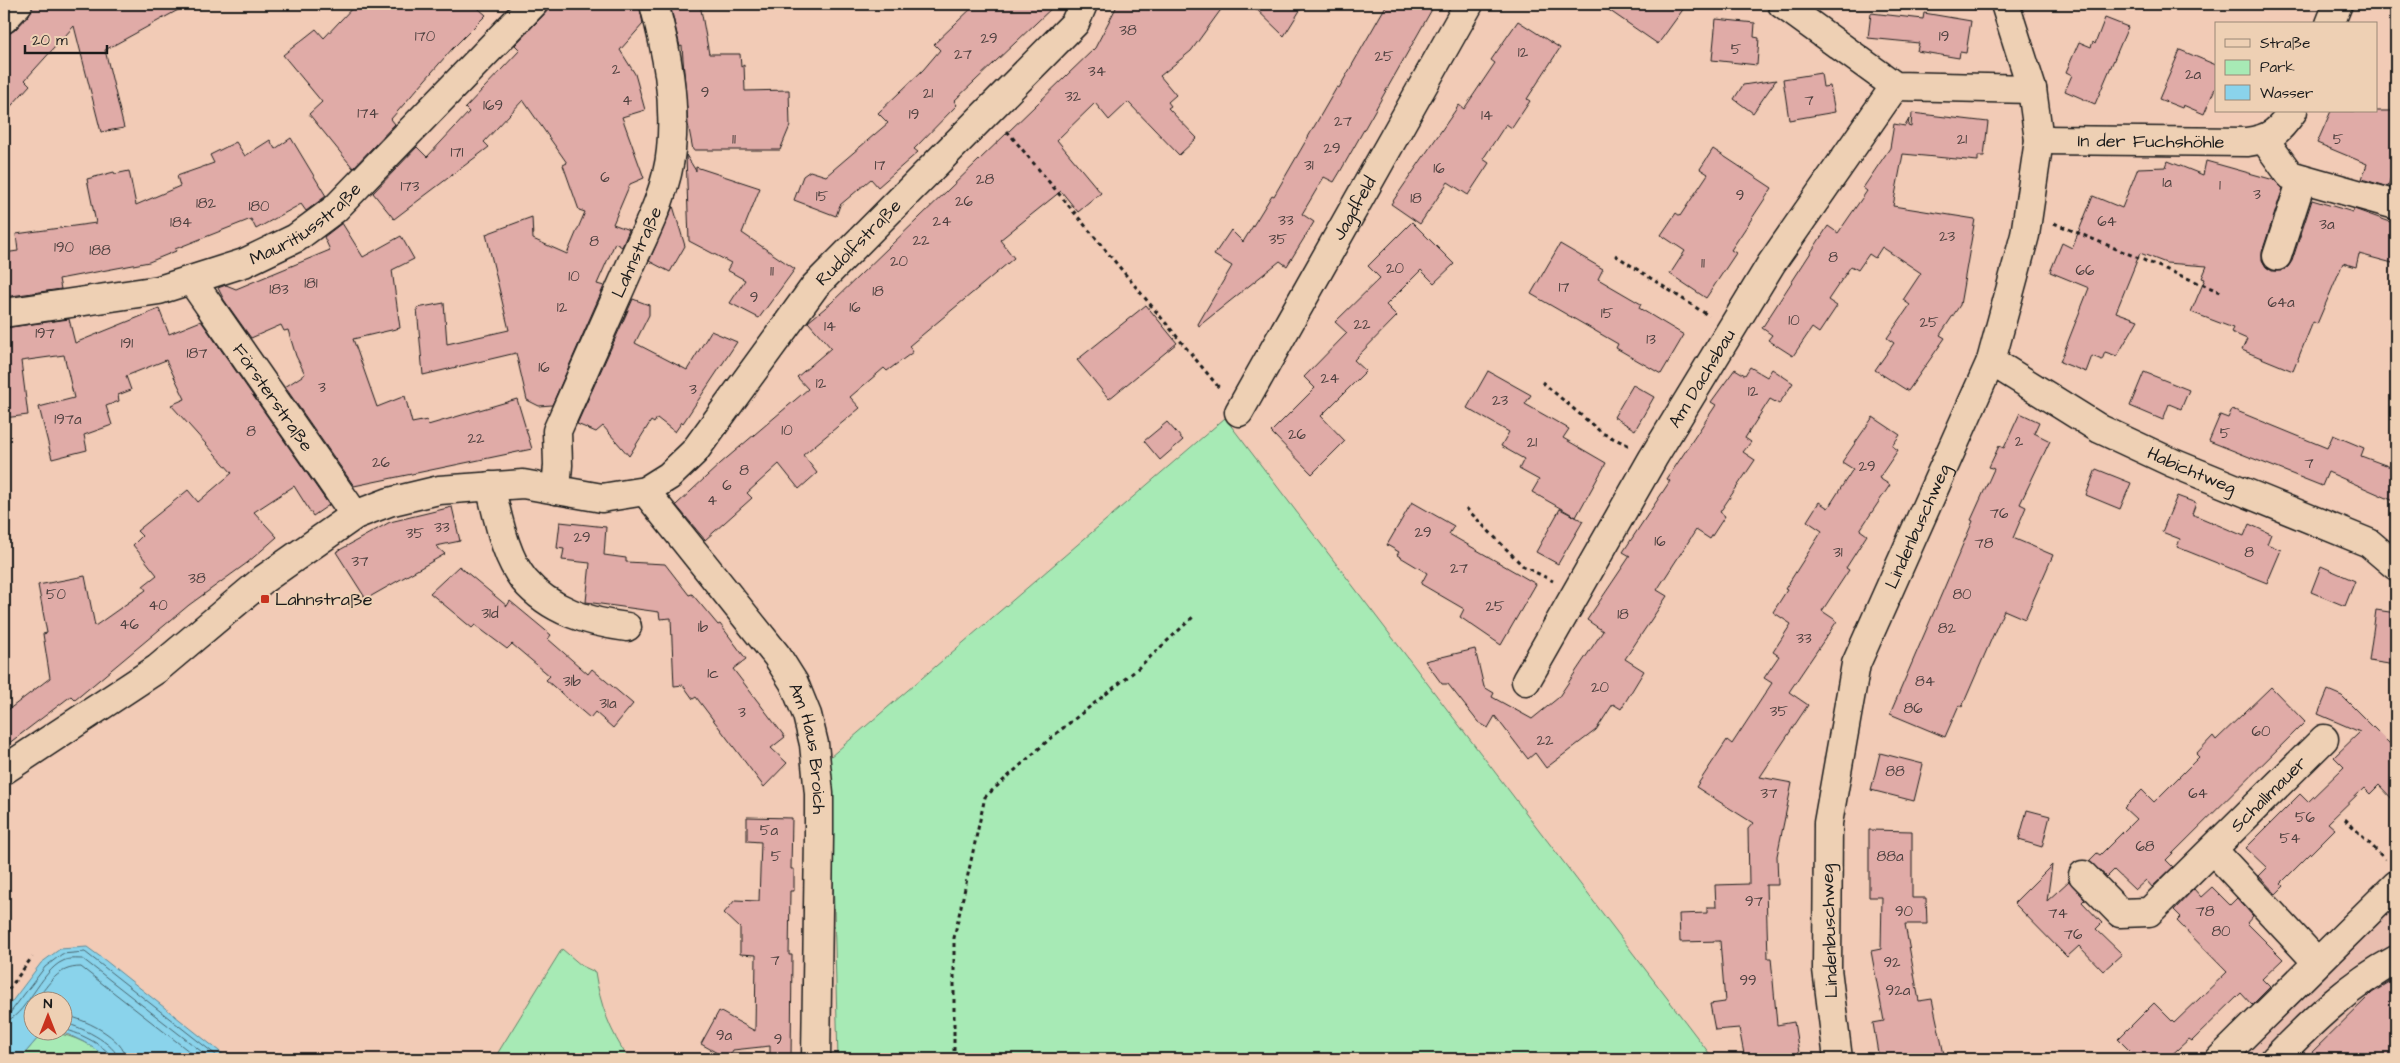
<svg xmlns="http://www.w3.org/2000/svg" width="2400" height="1063" viewBox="0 0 2400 1063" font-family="'Architects Daughter',sans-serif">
  <rect width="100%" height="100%" fill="#f2cbb6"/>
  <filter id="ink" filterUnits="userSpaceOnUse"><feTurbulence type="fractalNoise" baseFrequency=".02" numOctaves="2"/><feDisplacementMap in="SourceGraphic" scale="10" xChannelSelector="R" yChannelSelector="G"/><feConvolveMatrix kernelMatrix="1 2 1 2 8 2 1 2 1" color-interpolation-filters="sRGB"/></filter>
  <g filter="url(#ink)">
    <path fill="#e9beaf" d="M2396,899V1059H2238Z"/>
    <g fill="#a7eab5" stroke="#628368">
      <path d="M1225,418L1709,1053L1714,1059H838L830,757Z"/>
      <path d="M562,949L582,966L595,972C600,1004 610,1032 629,1059H494Z"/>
      <path d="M53,1033C75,1035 92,1046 110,1059H20L37,1039Z"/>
    </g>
    <path fill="#8ad3eb" stroke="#5e8a98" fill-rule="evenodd" d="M87,947L106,961L229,1059H110L84,1042L67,1034L53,1033L37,1039L20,1059H4V1012L41,963L60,949ZM32,1000H62V1030H32Z"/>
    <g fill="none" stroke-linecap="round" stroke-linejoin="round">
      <g stroke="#48656f" stroke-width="1">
        <path d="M36,1000C50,983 57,967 81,967L199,1059"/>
        <path d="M4,1015L10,1013L45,967L62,954L85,952L221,1059"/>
        <path d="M62,1015C82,1017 125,1038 126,1059"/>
        <path d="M4,1021C24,1020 41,970 63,961C68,958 77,959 83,959L211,1059"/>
        <path d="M62,1023C77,1024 117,1044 118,1059"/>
        <path d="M62,1029C74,1030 111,1048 112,1059"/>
      </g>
    </g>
    <g fill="#e0aba7" stroke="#1c1c1c">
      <path d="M33,4H189L105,50L124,128L101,132L74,26L25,80L30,85L4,114V37L15,30L29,15Z"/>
      <path d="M356,4H473L486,15L452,49L391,119L395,124L353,168L309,114L322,102L283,55L316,29L324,38Z"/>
      <path d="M554,4H639L643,24L620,50L635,74L645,110L622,117L644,178L630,184L613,224L629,230L622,247L615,243L597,284L604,286L552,405L539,406L527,400L516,353L423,375L417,308L444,303L447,344L509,330L486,234L532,217L533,239L567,254L585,212L579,210L563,165L567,163L523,100L484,142L489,147L394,219L373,193L417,147L427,157L469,112L465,108L520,50L515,45Z"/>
      <path d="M670,4H700L709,54H740L741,67L744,65L745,91L789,90L790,126L780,150H693L688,124L682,46L680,47Z"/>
      <path d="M976,4H1056L954,101L957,105L914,149L918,152L878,187L871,179L840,205L836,216L794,200L803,176L810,171L826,176L888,123L878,113L923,70L940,50L934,44Z"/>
      <path d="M1118,4H1225L1191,51L1160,76L1176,95L1168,102L1171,106L1168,108L1197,138L1179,155L1128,102L1109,120L1095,103L1057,140L1101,193L1078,212L1061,191L1000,240L1014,258L909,346L913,352L887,371L884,368L850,397L860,408L803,455L817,473L799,489L779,464L747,493L752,498L705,540L676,505L721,463L808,389L797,377L831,348L808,322L831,303L1095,48Z"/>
      <path d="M1251,4H1304L1284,36Z"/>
      <path d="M1387,4H1435L1340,172L1334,182L1324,177L1302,214L1314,222L1287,266L1280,261L1199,326L1198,324L1232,266L1214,255L1231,230L1243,242L1272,195L1274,196L1337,87L1339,88Z"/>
      <path d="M1600,4H1687L1658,44Z"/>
      <path d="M1871,13L1923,19L1924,13L1971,21L1966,53L1960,52L1959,58L1917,51L1919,43L1868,38Z"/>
      <path d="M2105,18L2128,27L2095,104L2065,91L2072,75L2066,72L2079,42L2091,47L2093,42L2095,44Z"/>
      <path d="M1716,19L1755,23L1754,37L1759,38L1757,65L1712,60Z"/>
      <path d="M1518,21L1560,48L1527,99L1530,101L1512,128L1506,124L1483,159L1489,163L1468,195L1448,182L1420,224L1391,204L1459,105L1464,109L1495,63L1491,60Z"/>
      <path d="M2180,50L2216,65V86L2204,114L2183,105L2182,108L2159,99Z"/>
      <path d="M1821,73L1823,87L1830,86L1835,112L1789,120L1783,79Z"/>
      <path d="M1776,80L1753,113L1734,99L1743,85Z"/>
      <path d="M2331,111H2396V158L2388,187L2362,179L2367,164L2317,143Z"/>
      <path d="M1912,113L1988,122L1984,156H1978V161L1903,154L1893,206L1975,219L1960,305L1940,335L1945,338L1908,391L1875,370L1894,343L1887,338L1910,305L1903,300L1921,273L1882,247L1875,258L1869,254L1858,270L1851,266L1828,300L1837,306L1819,333L1812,328L1793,356L1768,340L1772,335L1762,328L1828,226L1838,233L1867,191L1863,188L1890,148L1894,124L1905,126L1909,119L1908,126L1911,127Z"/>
      <path d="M291,138L326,196L306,211L301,204L256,229L251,219L175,249L176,251L149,262L59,279L61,289L4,297V253L18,251L16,234L96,223L87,179L114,172L115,174L129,171L136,205L180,186L177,176L214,163L210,155L236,142L245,156L270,140L275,149Z"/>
      <path d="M1713,149L1772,188L1731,250L1736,253L1706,298L1670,274L1685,251L1661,235L1676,213L1680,216L1708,174L1700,169Z"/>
      <path d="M686,155L696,171V167L760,188L742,233L795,269L759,318L730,303L745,280L727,270L731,263L689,241Z"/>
      <path d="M2168,161L2203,175L2206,161L2274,180L2283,188L2262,252V260L2266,267L2272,271H2281L2288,267L2292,261L2312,200L2353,212L2354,209L2396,224V264L2359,254L2356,267L2343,263L2317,324L2313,322L2293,371L2242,350L2247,339L2231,332L2233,328L2191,312L2205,279L2202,278L2207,266L2166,263L2140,253L2116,312L2138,320L2117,356L2105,352L2102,360L2092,356L2086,372L2060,362L2089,288L2050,272L2062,243L2072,248L2093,196L2122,208L2138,168L2166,167Z"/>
      <path d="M673,206L685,246L670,272L649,261Z"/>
      <path d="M1412,222L1454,264L1434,283L1421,270L1386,305L1397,316L1354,360L1366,371L1321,416L1345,441L1312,474L1271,432L1315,388L1304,377L1347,333L1335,322L1380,278L1368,266Z"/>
      <path d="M342,223L363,257L401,236L414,259L392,270L400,328L353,339L377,407L405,396L412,423L427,420L428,425L517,399L532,449L354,486L285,387L305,374L296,356L288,330L284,331L281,325L251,338L224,300L218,288L226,285L236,289L330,250L324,237Z"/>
      <path d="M1560,244L1603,269L1598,279L1641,304L1639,308L1684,335L1661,374L1616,348L1618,344L1531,294Z"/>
      <path d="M633,299L649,305V315L635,343L687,370L711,331L737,342L683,423L682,422L675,432L657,418L654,423L651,421L629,456L603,426L596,432L577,424Z"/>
      <path d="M1146,305L1177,343L1109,399L1077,360Z"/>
      <path d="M159,309L169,334L201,321L329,505L313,516L294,486L254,512L277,537L247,563L189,605L75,700L71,696L4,747V713L50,678L43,634L47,633L38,585L85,576L95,626L146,590L143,586L157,575L133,545L142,536L137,531L188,490L198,502L232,473L171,405L185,399L166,360L126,376L131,390L118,395L119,401L106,406L112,425L84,435L87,450L52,459L39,407L74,398L64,355L21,361L28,415L4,418V328L69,319L75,343Z"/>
      <path d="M1750,367L1767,377L1772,369L1793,383L1779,404L1770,399L1745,438L1751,442L1743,452L1755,460L1720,512L1725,516L1710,539L1696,530L1657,590L1667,596L1625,659L1644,671L1621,709L1613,704L1596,730L1546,768L1535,753L1528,759L1495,716L1488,728L1478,722L1448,684H1442L1425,661L1475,649L1484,687L1494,693L1492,697L1532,719L1558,698L1603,631L1587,620L1630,556L1623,552L1670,481L1667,479L1716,405L1711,402L1735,369L1745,375Z"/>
      <path d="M1488,371L1531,395L1525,404L1569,429L1563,438L1606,463L1576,517L1532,492L1539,480L1519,469L1524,459L1501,446L1509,432L1467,408Z"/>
      <path d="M2144,372L2189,390L2181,409L2169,404L2163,420L2130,406Z"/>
      <path d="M1633,385L1654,397L1635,430L1614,417Z"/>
      <path d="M2232,409L2327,448L2333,435L2364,448L2361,456L2396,469V502L2328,472L2322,486L2209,441L2220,415L2228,418Z"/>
      <path d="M2020,413L2039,422L2034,433L2050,441L2020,504L2026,507L2013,538L2053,555L2025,619L2004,610L1962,707L1959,705L1945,737L1890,714L1973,521L1971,520L1994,469L1989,467L1999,446L2004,448Z"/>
      <path d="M1873,417L1900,435L1892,446L1898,450L1879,478L1890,485L1860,530L1867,535L1846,568L1849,570L1822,611L1837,621L1789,692L1808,705L1760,777L1792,783L1777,856L1778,885H1766L1767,925L1768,958H1771L1777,1025L1794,1022L1800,1059H1745L1739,1028L1715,1030L1710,1004L1725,1002L1720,941L1680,942L1679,914L1707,913V907H1716L1715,885L1749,884L1748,829L1753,823L1696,787L1727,740L1732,744L1772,683L1764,678L1779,656L1773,652L1791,624L1773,612L1787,590L1785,589L1822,531L1807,521L1819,502L1828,508L1853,469L1842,462Z"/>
      <path d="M1167,422L1183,440L1160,460L1144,441Z"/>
      <path d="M2096,469L2131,483L2120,509L2086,495Z"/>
      <path d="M2177,496L2196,503L2192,514L2244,536L2249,524L2271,534L2267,544L2281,550L2267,583L2177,547L2180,539L2162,532Z"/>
      <path d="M1412,502L1454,526L1449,534L1536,584L1501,645L1460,617L1464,609L1421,584L1427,573L1397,555L1399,552L1387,545Z"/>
      <path d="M452,507L460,541L436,546L445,554L366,599L336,552L390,522Z"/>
      <path d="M1560,509L1583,521L1558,564L1536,552Z"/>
      <path d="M560,522L606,527L604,555L626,558V562L665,564L689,595L692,594L718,625L720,624L746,659L733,669L785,737L771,748L787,763L764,787L696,697L693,699L683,685L674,686L671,618L660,619L659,612L586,602L590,563L562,560L564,549L557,548Z"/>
      <path d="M459,566L507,606L510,601L551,635L548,639L588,674L592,669L633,704L613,728L595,712L590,718L546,680L550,676L512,644L507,649L475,625L472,628L430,593Z"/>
      <path d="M2321,566L2355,581L2345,606L2311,592Z"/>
      <path d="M2376,610L2396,613V665L2369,661Z"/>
      <path d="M2271,687L2305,722L2166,860L2173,867L2152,887L2146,880L2135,890L2114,870L2107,877L2089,861L2097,853L2100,855L2136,819L2124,808L2142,790L2154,802L2199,757L2196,754L2213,736L2216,740Z"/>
      <path d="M2328,690L2342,696L2396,750V803L2379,785L2370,794L2364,788L2328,823L2335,829L2281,883L2284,886L2276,894L2259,876L2267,868L2246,848L2300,794L2308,802L2344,767L2334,757L2360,732L2318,714Z"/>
      <path d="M1880,753L1923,764L1914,801L1871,790Z"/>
      <path d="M2027,810L2050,816L2042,847L2019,840Z"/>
      <path d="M747,817L792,818L791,869H794V891H790L789,955H792L791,1059H770V1046L733,1050L728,1059L701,1044L719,1011L755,1031L756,955L740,954V928L724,913L735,900L759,901L761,842L747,841Z"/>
      <path d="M1869,830L1912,831V898H1926L1927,924H1905L1919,1001L1932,999L1945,1059H1879L1873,1023L1884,1021L1871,951L1881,949L1882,897H1869Z"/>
      <path d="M2052,865L2047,901L2069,881L2085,899L2082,902L2102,923L2096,929L2122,954L2103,971L2079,946L2067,957L2014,903Z"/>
      <path d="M2212,887L2230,905L2237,898L2253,916L2247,923L2283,959L2262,979L2270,987L2252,1005L2241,993L2192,1041L2189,1039L2167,1059H2138L2118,1039L2154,1003L2174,1023L2227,972L2177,921L2181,917L2174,910L2194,889L2201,897Z"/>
      <path d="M2396,978V1059H2305L2372,993Z"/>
    </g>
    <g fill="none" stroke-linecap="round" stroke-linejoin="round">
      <defs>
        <g id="minor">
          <path d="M1782,4L1895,86L2032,89"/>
          <path d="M4,19L18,4"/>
          <path d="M2330,24L2338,4"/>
          <path d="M2264,139L2290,175L2396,205"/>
          <path id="s1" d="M2039,140L2247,142C2271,139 2279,131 2293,111"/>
          <path d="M2277,256L2302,179"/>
          <path id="s2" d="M192,281L355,515"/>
          <path id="s3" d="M4,313L159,290L244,263L296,238L335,209L533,4"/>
          <path id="s4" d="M1991,361L2100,429L2173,463L2369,543L2396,566"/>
          <path id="s5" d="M1239,412L1469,4"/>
          <path d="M490,486C498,516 504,555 524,580C550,611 589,622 627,627"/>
          <path id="s6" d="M556,490L558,465L557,431C580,378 604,325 628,271C645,232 667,193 671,150C676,100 667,52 654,4"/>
          <path id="s7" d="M645,491L777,656L794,683L807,715L814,744L819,794V835L816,1059"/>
          <path id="s8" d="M1526,681L1653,458L1771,264L1895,86"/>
          <path id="s9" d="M4,770L157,669L264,579L355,515L389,502L439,490L523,484L602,498L645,491L669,476L694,452L815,286L1075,23L1083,4"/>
          <path d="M2213,850L2317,962"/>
          <path id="s10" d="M2083,875L2120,913L2149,912L2324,739"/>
          <path id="s11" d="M1838,1059L1827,969L1828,823L1856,664L1991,361L2025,235L2039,140L2032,89L2005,4"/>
          <path d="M2220,1059L2396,885"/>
          <path d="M2275,1059C2311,1022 2350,984 2396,960"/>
        </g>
      </defs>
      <use href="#minor" stroke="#1c1c1c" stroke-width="31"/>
      <g stroke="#1c1c1c" stroke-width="3" stroke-dasharray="4 4" stroke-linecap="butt">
        <path d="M1007,131L1221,390"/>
        <path d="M2054,223L2223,293"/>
        <path d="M1615,255L1709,316"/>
        <path d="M1542,382L1602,433L1630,446"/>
        <path d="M1466,508L1523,566L1553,581"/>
        <path d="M2345,819L2385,859"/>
        <path d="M4,996L32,957"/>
        <path d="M954,1059V938L985,797L1053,736L1135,671L1193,617"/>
      </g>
      <use href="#minor" stroke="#eed0b4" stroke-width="28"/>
    </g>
  </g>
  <rect fill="#c8321e" stroke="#eed0b4" stroke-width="2" x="260" y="594" width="10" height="10" rx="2.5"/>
  <g text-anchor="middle" stroke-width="4" stroke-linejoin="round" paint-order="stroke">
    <g font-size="15" fill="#4d403f">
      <text x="1128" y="35">38</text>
      <text x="425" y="41">170</text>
      <text x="1944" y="41">19</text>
      <text x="989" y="43">29</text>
      <text x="1736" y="54">5</text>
      <text x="1523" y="57">12</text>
      <text x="963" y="59">27</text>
      <text x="1384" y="61">25</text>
      <text x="616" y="74">2</text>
      <text x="1097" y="76">34</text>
      <text x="2193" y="79">2a</text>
      <text x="705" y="97">9</text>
      <text x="928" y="98">21</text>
      <text x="1073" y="101">32</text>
      <text x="627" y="105">4</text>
      <text x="1809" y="105">7</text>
      <text x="493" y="110">169</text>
      <text x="368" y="118">174</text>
      <text x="914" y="119">19</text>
      <text x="1487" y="120">14</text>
      <text x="1343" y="126">27</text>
      <text x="734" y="144">11</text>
      <text x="1962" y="144">21</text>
      <text x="2338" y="144">5</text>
      <text x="1332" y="153">29</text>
      <text x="457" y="157">171</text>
      <text x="880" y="170">17</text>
      <text x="1309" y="170">31</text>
      <text x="1439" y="173">16</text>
      <text x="605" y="182">6</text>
      <text x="985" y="184">28</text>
      <text x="2167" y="187">1a</text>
      <text x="2220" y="190">1</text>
      <text x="410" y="191">173</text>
      <text x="2257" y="199">3</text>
      <text x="1740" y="200">9</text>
      <text x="822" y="201">15</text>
      <text x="1416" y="203">18</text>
      <text x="964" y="206">26</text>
      <text x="206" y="208">182</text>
      <text x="259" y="211">180</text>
      <text x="1286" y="225">33</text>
      <text x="942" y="226">24</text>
      <text x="2107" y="226">64</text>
      <text x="181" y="227">184</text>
      <text x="2327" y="229">3a</text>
      <text x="1947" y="241">23</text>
      <text x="1278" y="244">35</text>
      <text x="921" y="245">22</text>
      <text x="594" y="246">8</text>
      <text x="64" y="252">190</text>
      <text x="100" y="255">188</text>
      <text x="1833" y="262">8</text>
      <text x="899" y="266">20</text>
      <text x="1703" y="268">11</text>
      <text x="1395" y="273">20</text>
      <text x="2085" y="275">66</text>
      <text x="772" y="276">11</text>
      <text x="574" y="281">10</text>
      <text x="311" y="288">181</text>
      <text x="1564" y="292">17</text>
      <text x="279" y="294">183</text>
      <text x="878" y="296">18</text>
      <text x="754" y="302">9</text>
      <text x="2281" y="307">64a</text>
      <text x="562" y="312">12</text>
      <text x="855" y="312">16</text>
      <text x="1607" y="318">15</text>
      <text x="1794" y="325">10</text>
      <text x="1929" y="327">25</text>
      <text x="1362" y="329">22</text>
      <text x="830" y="331">14</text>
      <text x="45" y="338">197</text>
      <text x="1651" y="344">13</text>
      <text x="127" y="348">191</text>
      <text x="197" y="358">187</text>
      <text x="544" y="372">16</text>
      <text x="1330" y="383">24</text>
      <text x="821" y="388">12</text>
      <text x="322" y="392">3</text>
      <text x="693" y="394">3</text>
      <text x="1753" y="396">12</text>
      <text x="1500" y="405">23</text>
      <text x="68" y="424">197a</text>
      <text x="787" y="435">10</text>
      <text x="251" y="436">8</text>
      <text x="2225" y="438">5</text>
      <text x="1297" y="439">26</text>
      <text x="476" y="443">22</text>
      <text x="2019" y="446">2</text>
      <text x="1532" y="447">21</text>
      <text x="381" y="467">26</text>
      <text x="2309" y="468">7</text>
      <text x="1867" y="471">29</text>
      <text x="744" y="475">8</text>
      <text x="727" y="490">6</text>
      <text x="712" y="505">4</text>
      <text x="1999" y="518">76</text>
      <text x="442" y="532">33</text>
      <text x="1423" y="537">29</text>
      <text x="415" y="538">35</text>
      <text x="582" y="542">29</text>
      <text x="1660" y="546">16</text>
      <text x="1984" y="548">78</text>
      <text x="1838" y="557">31</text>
      <text x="2249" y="557">8</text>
      <text x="360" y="566">37</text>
      <text x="1459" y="573">27</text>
      <text x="197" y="583">38</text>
      <text x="56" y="599">50</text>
      <text x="1962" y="599">80</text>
      <text x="158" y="610">40</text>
      <text x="1495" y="611">25</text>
      <text x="490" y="618">31d</text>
      <text x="1623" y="619">18</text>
      <text x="129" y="629">46</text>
      <text x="703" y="632">1b</text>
      <text x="1947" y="633">82</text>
      <text x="1804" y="643">33</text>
      <text x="713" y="678">1c</text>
      <text x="572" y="686">31b</text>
      <text x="1925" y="686">84</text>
      <text x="1600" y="692">20</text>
      <text x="608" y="708">31a</text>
      <text x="1913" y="713">86</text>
      <text x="1779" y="716">35</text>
      <text x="742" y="717">3</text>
      <text x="2261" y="736">60</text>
      <text x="1545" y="745">22</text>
      <text x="1895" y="776">88</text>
      <text x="1769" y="798">37</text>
      <text x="2198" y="798">64</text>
      <text x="2305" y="822">56</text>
      <text x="769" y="835">5a</text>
      <text x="2290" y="843">54</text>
      <text x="2145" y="851">68</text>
      <text x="776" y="861">5</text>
      <text x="1890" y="861">88a</text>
      <text x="1754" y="906">97</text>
      <text x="1904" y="916">90</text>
      <text x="2205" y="916">78</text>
      <text x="2058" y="918">74</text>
      <text x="2221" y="936">80</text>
      <text x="2073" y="939">76</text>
      <text x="775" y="965">7</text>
      <text x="1892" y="967">92</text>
      <text x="1748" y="985">99</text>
      <text x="1898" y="995">92a</text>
      <text x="724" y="1040">9a</text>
      <text x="778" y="1044">9</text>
    </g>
    <g font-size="18" fill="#1c1c1c" stroke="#eed0b4">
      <text dy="6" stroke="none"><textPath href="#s1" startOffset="112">In der Fuchshöhle</textPath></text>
      <text dy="6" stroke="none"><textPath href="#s5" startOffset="234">Jagdfeld</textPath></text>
      <text dy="6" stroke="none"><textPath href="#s3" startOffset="319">Mauritiusstraße</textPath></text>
      <text dy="6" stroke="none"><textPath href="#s9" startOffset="1060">Rudolfstraße</textPath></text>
      <text dy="6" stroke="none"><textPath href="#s6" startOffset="255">Lahnstraße</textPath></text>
      <text dy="6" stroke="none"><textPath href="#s8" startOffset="350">Am Dachsbau</textPath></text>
      <text dy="6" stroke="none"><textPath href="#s2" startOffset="142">Försterstraße</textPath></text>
      <text dy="6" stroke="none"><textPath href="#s4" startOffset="229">Habichtweg</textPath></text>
      <text dy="6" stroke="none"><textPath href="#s11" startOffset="549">Lindenbuschweg</textPath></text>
      <text dy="6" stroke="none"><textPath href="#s7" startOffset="311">Am Haus Broich</textPath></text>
      <text dy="6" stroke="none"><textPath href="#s10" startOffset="250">Schallmauer</textPath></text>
      <text transform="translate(1829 931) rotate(-92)" y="6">Lindenbuschweg</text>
    </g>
    <g font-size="18" fill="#1c1c1c" stroke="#eed0b4" text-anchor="start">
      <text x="275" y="605">Lahnstraße</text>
    </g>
  </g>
  <rect width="2400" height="1063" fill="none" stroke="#eed0b4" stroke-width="20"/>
  <rect x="10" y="10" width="2380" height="1043" fill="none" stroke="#1c1c1c" stroke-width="2" filter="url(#ink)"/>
  <rect x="2215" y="22" width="162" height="90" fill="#eed0b4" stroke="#9a8877"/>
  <rect x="2225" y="39" width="25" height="8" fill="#eed0b4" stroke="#9a8877"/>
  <text x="2260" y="48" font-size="15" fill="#1c1c1c">Straße</text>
  <rect x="2225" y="60" width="25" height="15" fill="#a7eab5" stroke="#9a8877"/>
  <text x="2260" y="72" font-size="15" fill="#1c1c1c">Park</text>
  <rect x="2225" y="85" width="25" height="15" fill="#8ad3eb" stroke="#9a8877"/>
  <text x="2260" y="98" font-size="15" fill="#1c1c1c">Wasser</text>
  <g transform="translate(48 1016)"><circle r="24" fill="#eed0b4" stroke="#9a8877"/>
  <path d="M0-4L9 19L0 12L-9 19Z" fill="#c8321e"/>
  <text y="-8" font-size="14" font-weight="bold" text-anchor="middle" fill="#1c1c1c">N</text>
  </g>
  <path d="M25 45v8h82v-8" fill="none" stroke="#1c1c1c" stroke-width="2.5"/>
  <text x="32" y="45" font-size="15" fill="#1c1c1c" stroke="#eed0b4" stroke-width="4" paint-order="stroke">20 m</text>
</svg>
